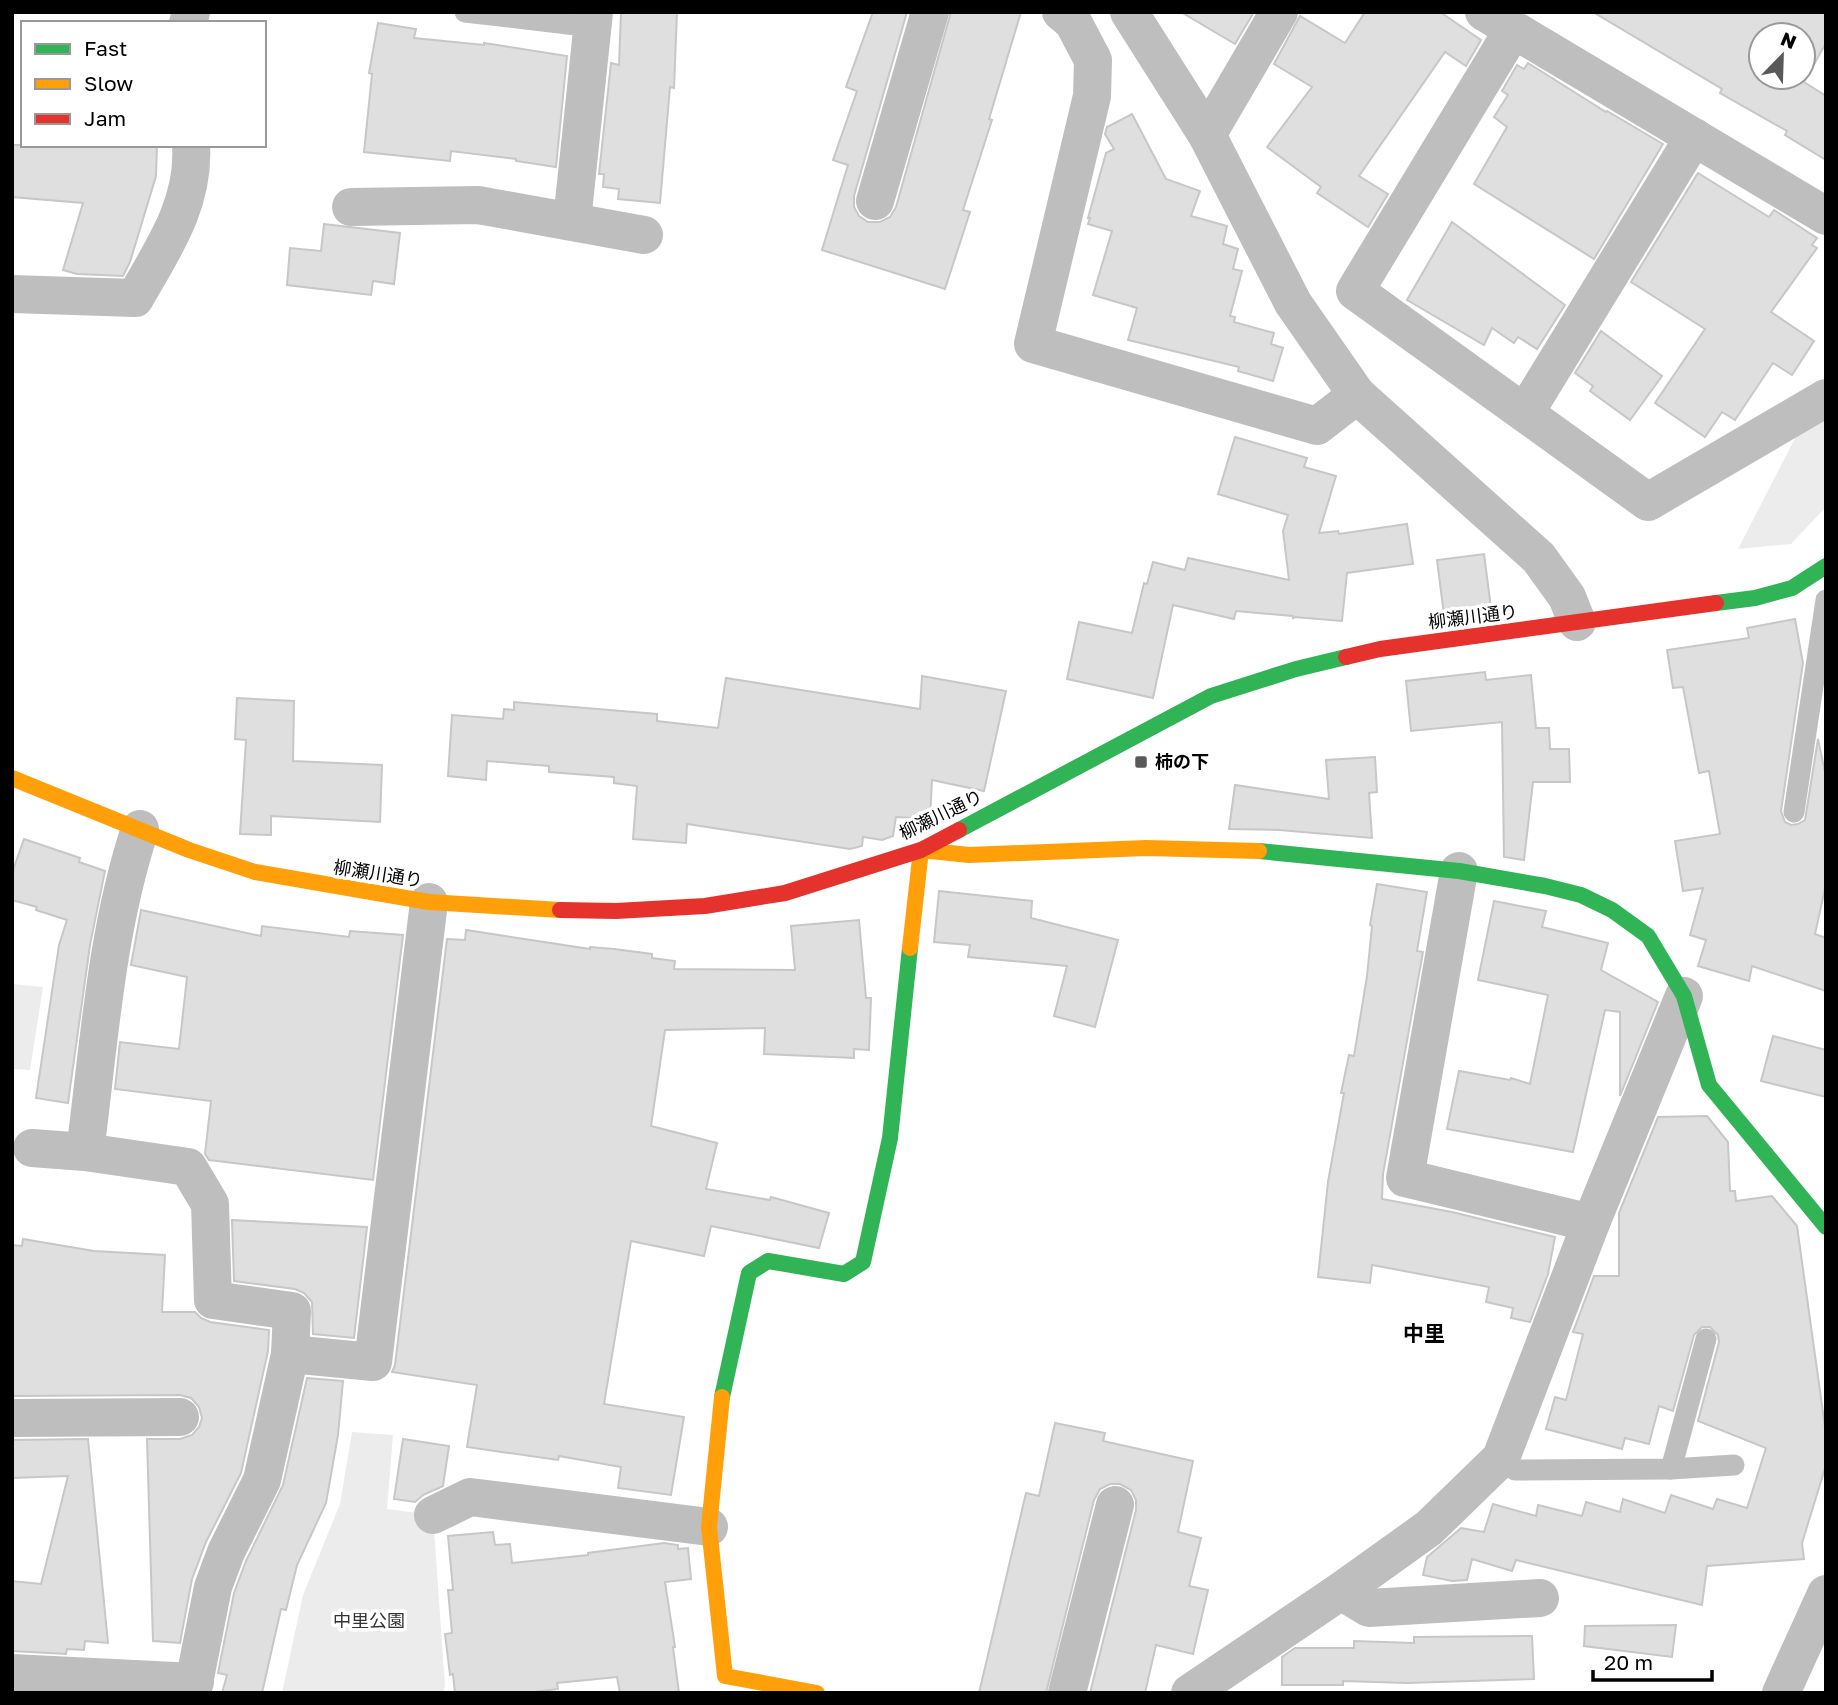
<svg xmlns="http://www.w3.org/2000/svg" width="1838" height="1705" viewBox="0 0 1838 1705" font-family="'Golos Text','Noto Sans JP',sans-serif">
  <rect width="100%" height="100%" fill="#fff"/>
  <g fill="#ececec">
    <path d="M1826,400V507L1791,544L1738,549L1810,409Z"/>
    <path d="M12,984L43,987L30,1070L12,1069Z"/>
    <path d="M352,1432L393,1435L387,1509L433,1515L445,1686L443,1693H282L303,1595L340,1504Z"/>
  </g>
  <g fill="#dfdfdf" stroke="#c7c7c7" stroke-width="2" fill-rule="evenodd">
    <path d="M621,12H677L674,88L670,87L660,203L618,199L619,189L603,187L604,174H599L611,63L619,65Z"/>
    <path d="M873,12H907L854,196V207L859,216L868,222H880L890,217L896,207L951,12H1021L989,119L992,120L963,210L970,212L945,289L822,250L848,165L833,160L857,91L846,87Z"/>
    <path d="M1181,12H1254L1235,44Z"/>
    <path d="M1365,12H1440L1481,40L1466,66L1445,52L1359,176L1388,194L1368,227L1317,193L1321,187L1267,147L1312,87L1274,64L1300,16L1345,43Z"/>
    <path d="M1593,12H1826V43L1804,82L1826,96V160L1785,135L1787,131L1720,93L1722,89ZM1761,35H1803V77H1761Z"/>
    <path d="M378,23L416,29L414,38L484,45V43L567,56L556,167L516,161V159L451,151L450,161L364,152L372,74L369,73Z"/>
    <path d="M1528,63L1606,112L1607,111L1663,144L1594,259L1474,184L1507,127L1494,117L1508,95L1502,91L1517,65L1524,69Z"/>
    <path d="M1132,114L1166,179L1200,191L1191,216L1227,226L1223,244L1238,249L1233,269L1242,271L1230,316L1235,317L1234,322L1274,333L1271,344L1283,348L1273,381L1238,371L1239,367L1128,340L1137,308L1093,295L1112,231L1088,224L1090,218H1088L1106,153L1114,149L1105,134L1107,127Z"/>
    <path d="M12,145H157L156,176L130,262L123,276L77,274L63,270L83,203L12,197Z"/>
    <path d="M1698,173L1769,217L1774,210L1817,238L1812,245L1817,248L1771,312L1814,341L1792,375L1773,363L1735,420L1722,412L1705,437L1655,403L1705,329L1631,282Z"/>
    <path d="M1452,222L1565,305L1537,349L1518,337L1514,343L1492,328L1484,345L1407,300Z"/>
    <path d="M324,224L400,233L394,284L373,281L371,295L287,285L290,248L321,251Z"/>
    <path d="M1601,331L1662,376L1630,420L1590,391L1593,386L1575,373Z"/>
    <path d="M1235,437L1307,458L1304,467L1336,476L1319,533L1338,531L1339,534L1407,524L1413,564L1347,573L1342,621L1294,617L1293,619V616L1236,611L1234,619L1173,605L1153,698L1067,679L1079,622L1132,633L1144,583L1147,584L1153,562L1185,570L1188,558L1289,580L1283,531L1288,515L1218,494Z"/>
    <path d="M1484,554L1491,608L1444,615L1437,560Z"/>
    <path d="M1795,619L1803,663L1781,811L1785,822L1791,825L1798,824L1805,820L1818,739L1826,777V884L1815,934L1826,938V991L1752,966L1749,981L1698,966L1706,940L1690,935L1703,888L1683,891L1675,841L1720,834L1709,771L1699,773L1683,687L1673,688L1667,650L1749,638L1747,628Z"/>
    <path d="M1485,672L1486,680L1531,675L1536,728H1549L1550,749H1569L1570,782H1533L1524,860L1504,857L1502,722L1411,731L1406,681Z"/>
    <path d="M922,676L1006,691L984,791L932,780L930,819L896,817L893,836L882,840L863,837L862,846L850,849L687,824L686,843L633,839L637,786L614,783V777L549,772V766L487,761L486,780L448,776L452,715L503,719L504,709L514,710V702L657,714V721L718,728L726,678L920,709Z"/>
    <path d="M237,698L294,701L293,761L382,765L380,822L271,816V835L240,834L246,740L235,739Z"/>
    <path d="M1375,757L1377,792L1369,793L1372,838L1279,830L1229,829L1235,785L1329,799L1326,760Z"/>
    <path d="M24,839L80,858L79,862L105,871L90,945L68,1103L36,1098L59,945L67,920L36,910L37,907L12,900V873Z"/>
    <path d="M1377,884L1427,892L1417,951L1423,952L1383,1174L1382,1199L1452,1212L1555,1237L1548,1274L1530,1322L1511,1318L1513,1308L1486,1302L1489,1287L1372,1265L1370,1283L1318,1277L1328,1182L1344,1093H1341L1349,1055L1354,1056L1367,976L1372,926L1370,925Z"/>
    <path d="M939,891L1032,901L1031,918L1118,940L1095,1027L1054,1016L1067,966L968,957L970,945L934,942Z"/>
    <path d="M1494,901L1546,911L1542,927L1608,943L1601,970L1658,1002L1620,1096V1012L1605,1010L1573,1152L1447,1129L1459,1071L1510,1080L1511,1078L1530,1084L1548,995L1478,980Z"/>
    <path d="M141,910L261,936L262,926L349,937L350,931L403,935L373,1180L209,1160L205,1154L211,1101L115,1089L120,1042L179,1049L187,977L131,965Z"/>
    <path d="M859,920L866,998H871L869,1050L854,1049V1058L764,1054L765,1028L665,1030L651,1126L717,1143L706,1189L770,1200L771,1197L829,1213L819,1248L711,1226L704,1256L631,1241L604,1404L684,1417L671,1495L618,1488L621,1467L559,1456L558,1460L467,1447L477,1385L392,1372L395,1365L447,939L465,940L466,930L590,949V947L614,949L652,954V958L675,961L674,969L795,970L791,926Z"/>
    <path d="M1773,1036L1826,1050V1097L1761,1081Z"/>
    <path d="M1707,1116L1728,1142L1730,1191H1735L1736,1201L1772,1196L1797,1226L1826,1434V1465L1802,1543L1804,1559L1707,1566L1702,1605L1516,1560L1512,1571L1472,1559L1467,1580L1452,1581L1423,1575L1427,1557L1461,1528L1484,1532L1493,1504L1536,1516L1538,1505L1582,1516L1586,1502L1620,1512L1623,1499L1665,1513L1671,1495L1713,1509L1717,1499L1747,1508L1766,1448L1698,1421L1719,1342L1718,1335L1710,1327H1702L1694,1335L1673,1411L1659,1406L1649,1444L1625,1438L1622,1449L1546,1429L1555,1397L1566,1400L1583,1334L1573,1332L1594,1276H1619V1213L1658,1117Z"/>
    <path d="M232,1220L367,1227L354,1338L313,1334L312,1302L304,1293L295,1289L234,1281Z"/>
    <path d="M23,1239L94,1251L165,1255L162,1312H195L201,1318L210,1322L269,1330L268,1351L241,1473L206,1542L192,1579L180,1643L153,1641L147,1439H180L192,1435L199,1427L202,1418L199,1407L191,1398L180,1395L12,1396V1245L22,1246Z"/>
    <path d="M307,1378L343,1381L338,1435L326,1503L297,1565L286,1610L281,1609L262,1693H222L227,1675L218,1673L234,1593L246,1561L283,1485Z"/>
    <path d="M1055,1423L1105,1433L1103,1441L1193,1461L1178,1532L1201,1538L1189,1586L1208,1590L1193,1654L1156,1645L1145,1693H1090L1136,1510V1500L1131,1490L1120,1484H1110L1100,1489L1094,1500L1046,1693H979L1026,1493L1039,1496Z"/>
    <path d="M88,1439L108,1643L85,1641L84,1650L67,1649L66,1654L12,1651V1581L41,1584L68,1476L12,1478V1440Z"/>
    <path d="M403,1439L449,1446L443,1486L423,1495L415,1502L394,1499Z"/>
    <path d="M493,1532L495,1545L510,1544L512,1563L588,1555V1553L664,1543L678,1545V1549L688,1548L691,1579L665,1582L675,1647H673L679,1693H620L617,1677L557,1683L558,1689L526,1693H455L453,1674L450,1675L445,1634L452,1633L448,1590H453L448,1536Z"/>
    <path d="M1676,1625L1672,1657L1584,1646L1585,1626Z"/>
    <path d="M1532,1636L1534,1679L1407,1683L1343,1681V1685H1282V1657L1295,1648H1354V1641L1414,1643V1637Z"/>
  </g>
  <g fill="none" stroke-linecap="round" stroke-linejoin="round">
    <g stroke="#bebebe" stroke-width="21">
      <path d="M465,12L593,27"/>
      <path d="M1794,812L1826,600"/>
      <path d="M1501,1458L1515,1470L1671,1469L1734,1465"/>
      <path d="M1671,1469L1706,1339"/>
    </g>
    <g stroke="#bebebe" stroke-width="38">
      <path d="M1061,12L1073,22L1093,60L1092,96L1033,344L1317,426L1357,395"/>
      <path d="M1129,12L1207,135L1293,303L1357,395L1539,558L1567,597L1577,622"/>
      <path d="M1484,12L1826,216"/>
      <path d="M188,23L191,12"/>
      <path d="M1513,30L1355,291L1648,502L1826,398"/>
      <path d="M1207,135L1279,12"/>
      <path d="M875,201L930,12"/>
      <path d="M351,207L478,205L644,235"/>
      <path d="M572,221L594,12"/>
      <path d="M12,294L135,298C163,249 195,203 191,145"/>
      <path d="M1525,413L1694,137"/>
      <path d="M1459,871L1405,1178L1591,1223"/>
      <path d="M32,1148L85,1152L188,1167L210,1204L213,1300L292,1311L290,1354L262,1480L226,1552L213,1587L192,1693"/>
      <path d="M85,1152C99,1044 106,932 140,829"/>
      <path d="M290,1354L373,1362L429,902"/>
      <path d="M12,1418L180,1417"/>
      <path d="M433,1515L470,1497L709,1527"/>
      <path d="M1341,1591L1369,1608L1540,1598"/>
      <path d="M12,1673L195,1682"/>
      <path d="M1067,1693L1115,1505"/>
      <path d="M1190,1693L1341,1591L1429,1528L1501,1458L1591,1223L1684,996"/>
      <path d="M1781,1693L1826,1594"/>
    </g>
    <g stroke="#30b455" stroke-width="16">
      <path d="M1716,603L1755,598L1792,588L1826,566"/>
      <path d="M959,830L1211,696L1296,669L1346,657"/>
      <path d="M1259,851L1459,871L1545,886L1581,895L1612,910L1648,936L1684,996L1709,1085L1826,1227"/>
      <path d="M722,1397L749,1273L768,1261L844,1274L863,1262L890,1138L910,948"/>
    </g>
    <g stroke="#ff9f0a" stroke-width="16">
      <path d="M12,778L189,850L255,872L429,902L560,910"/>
      <path d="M910,948L921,850L969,855L1146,848L1259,851"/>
      <path d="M722,1397L709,1527L725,1676L817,1693"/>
    </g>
    <g stroke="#e5322d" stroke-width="16">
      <path d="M1346,657L1380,649L1716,603"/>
      <path d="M560,910L616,911L705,906L785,893L921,850L959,830"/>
    </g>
  </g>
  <rect fill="#595959" stroke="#fff" stroke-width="2.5" x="1134" y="755" width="14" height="14" rx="3.5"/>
  <g text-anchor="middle" stroke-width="7" stroke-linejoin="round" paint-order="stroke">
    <g font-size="18" fill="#000" stroke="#fff">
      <text transform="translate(1473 617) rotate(-7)" y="6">柳瀬川通り</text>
      <text transform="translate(941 815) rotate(-26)" y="6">柳瀬川通り</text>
      <text transform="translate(378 874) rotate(9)" y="6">柳瀬川通り</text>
    </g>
    <g font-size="18" font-weight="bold" fill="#000" stroke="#fff" text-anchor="start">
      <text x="1155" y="768">柿の下</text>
    </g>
    <g font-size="18" fill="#333" stroke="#fff">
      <text x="369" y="1627">中里公園</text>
    </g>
    <g font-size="21" font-weight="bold" fill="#000" stroke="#fff">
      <text x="1424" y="1341">中里</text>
    </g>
  </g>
  <rect width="1838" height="1705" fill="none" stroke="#000000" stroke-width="28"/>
  <rect x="21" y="21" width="245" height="126" fill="#ffffff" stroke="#999999" stroke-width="2"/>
  <rect x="35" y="44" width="35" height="10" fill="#30b455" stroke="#999999" stroke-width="2"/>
  <text x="84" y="56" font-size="21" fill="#000000">Fast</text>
  <rect x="35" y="79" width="35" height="10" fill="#ff9f0a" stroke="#999999" stroke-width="2"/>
  <text x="84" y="91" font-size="21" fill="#000000">Slow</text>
  <rect x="35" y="114" width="35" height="10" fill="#e5322d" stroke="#999999" stroke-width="2"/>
  <text x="84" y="126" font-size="21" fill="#000000">Jam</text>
  <g transform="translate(1782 56) rotate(23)"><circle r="33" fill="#ffffff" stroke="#999999" stroke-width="2"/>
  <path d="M0-5L12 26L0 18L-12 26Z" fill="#595959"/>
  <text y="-10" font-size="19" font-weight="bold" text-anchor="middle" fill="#000000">N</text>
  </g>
  <path d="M1593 1670v10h119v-10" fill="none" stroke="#000000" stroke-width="3.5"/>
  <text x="1604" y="1670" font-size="21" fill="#000000" stroke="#ffffff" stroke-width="5" paint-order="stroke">20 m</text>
</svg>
